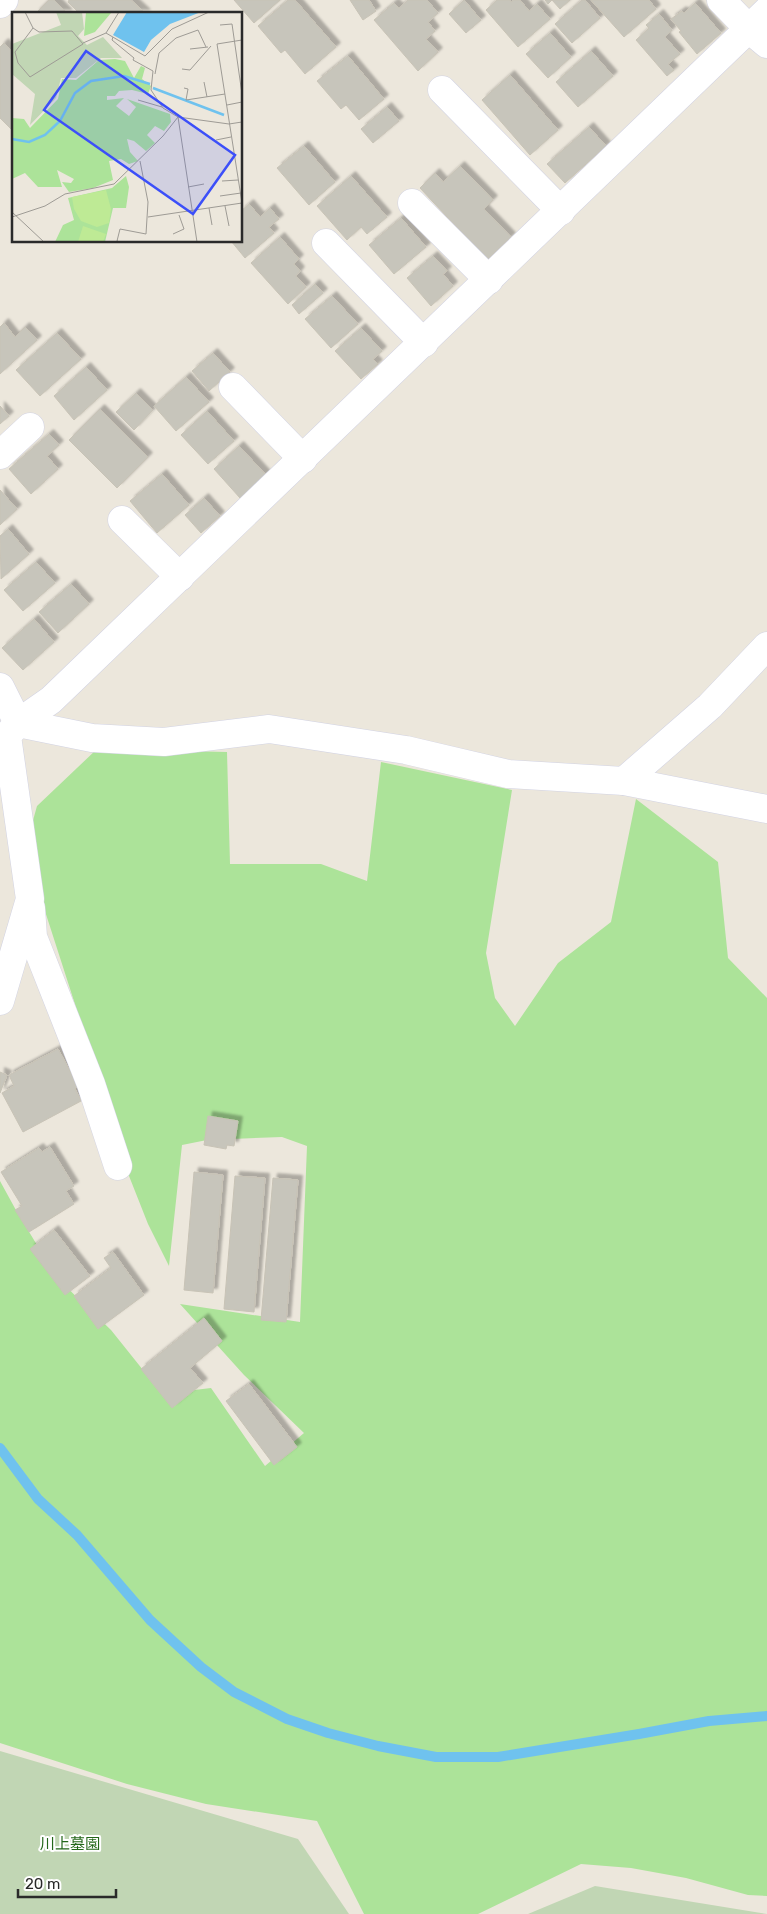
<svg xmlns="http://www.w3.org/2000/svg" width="767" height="1914" viewBox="0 0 767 1914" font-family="Rubik,'Noto Sans JP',sans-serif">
  <defs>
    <filter id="shadow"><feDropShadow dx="4.5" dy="-4.5" stdDeviation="1" flood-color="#0004"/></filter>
  </defs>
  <rect width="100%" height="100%" fill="#ece7dc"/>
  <path fill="#ace399" d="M97,749L227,752L230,864H321L367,881L381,762L512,790L486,953L495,998L515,1026L558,963L611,922L636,799L718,862L728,958L767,998V1896L748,1895L686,1878L631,1868L581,1864L478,1914H364L317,1821L206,1804L127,1784L0,1743V1181L17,1212L57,1278L111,1330L155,1385L186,1391L211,1388L265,1466L304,1433L244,1375L180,1304L300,1322L307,1146L282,1137L207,1140L182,1145L169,1266L148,1224L114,1138L92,1057L34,877L32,824L37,806Z"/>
  <g fill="#c1d6b4">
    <path d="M0,1751L298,1839L349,1914H0Z"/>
    <path d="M595,1886L767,1914H528Z"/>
  </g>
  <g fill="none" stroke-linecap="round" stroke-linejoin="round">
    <path stroke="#6fc2ee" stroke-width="10" d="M0,1448L38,1499L77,1535L150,1620L201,1667L234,1692L287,1719L328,1733L378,1746L436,1757H498L639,1734L709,1721L767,1716"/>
  </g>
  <g fill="#c7c5bb" stroke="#c8c3b6" filter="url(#shadow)">
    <path d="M49,0H54L68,14H35Z"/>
    <path d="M69,0H131L146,14H80L68,2Z"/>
    <path d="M234,0H280L254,23Z"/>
    <path d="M288,0H295L336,47L305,74L285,50L281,53L258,26Z"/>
    <path d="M350,0H369L376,11L363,20Z"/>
    <path d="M408,0H427L438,13L428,22L435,31L426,39L438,52L418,71L374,20L394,3L399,8Z"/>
    <path d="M464,0L481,20L466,33L449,14Z"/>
    <path d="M497,0H510L511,2L514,0H520L529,11L537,4L550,19L518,47L486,10Z"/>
    <path d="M545,0H570L560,9L552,0L548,4Z"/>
    <path d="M582,0H585L600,18L572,43L555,24Z"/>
    <path d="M591,0H649L656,9L624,37Z"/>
    <path d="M695,3L721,33L697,54L679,32L681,31L671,19L682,11L684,13Z"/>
    <path d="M659,14L672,30L665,37L680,54L668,64L674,70L667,76L636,40L649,28L646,25Z"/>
    <path d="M550,33L571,57L548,78L526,54Z"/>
    <path d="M4,43L14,54V132L0,118V47Z"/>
    <path d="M591,51L613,76L578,107L556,82Z"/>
    <path d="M348,56L384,99L359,120L346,105L341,109L317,81Z"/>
    <path d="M510,75L558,130L530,155L482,100Z"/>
    <path d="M387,107L399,121L373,143L361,129Z"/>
    <path d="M589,127L606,146L565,183L547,164Z"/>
    <path d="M304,146L335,182L309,205L277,168Z"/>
    <path d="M460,166L493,200L484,209L511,237L487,260L420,188L435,173L443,182Z"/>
    <path d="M351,176L387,217L367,234L361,227L347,240L317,206Z"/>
    <path d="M249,204L260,217L270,208L279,219L269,227L274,233L245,258L231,241H241V211Z"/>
    <path d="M401,218L426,247L394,274L369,245Z"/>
    <path d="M280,237L299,259L294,264L300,271L296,276L306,287L288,304L251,263Z"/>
    <path d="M433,256L447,271L443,274L453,286L431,306L407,278Z"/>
    <path d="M315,284L323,293L299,314L292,305Z"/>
    <path d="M332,296L358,324L331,348L305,319Z"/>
    <path d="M4,323L15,337L25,327L37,340L0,374V327Z"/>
    <path d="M361,328L382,351L373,359L378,364L361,379L335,351Z"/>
    <path d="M57,333L81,359L40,396L16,370Z"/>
    <path d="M213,353L230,372L209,391L192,371Z"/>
    <path d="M86,367L107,390L74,420L54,396Z"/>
    <path d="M186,377L209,402L176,431L154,406Z"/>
    <path d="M136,393L153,410L134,430L116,412Z"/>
    <path d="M0,406L9,416L0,424Z"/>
    <path d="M100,409L148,457L117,488L69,440Z"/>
    <path d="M207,411L234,441L208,464L181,435Z"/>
    <path d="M49,434L59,445L47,456L58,469L31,494L9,469Z"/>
    <path d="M239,446L266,475L240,498L214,469Z"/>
    <path d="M162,474L189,505L157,533L130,501Z"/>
    <path d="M0,490L17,509L0,525Z"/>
    <path d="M204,498L220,516L201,533L185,515Z"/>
    <path d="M8,529L29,554L1,579L0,536Z"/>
    <path d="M36,562L55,583L23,611L4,590Z"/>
    <path d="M71,584L89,604L58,633L39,612Z"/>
    <path d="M34,619L54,642L23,670L2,648Z"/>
    <path d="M58,1049L78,1086L75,1089L81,1101L23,1132L2,1093L14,1086L9,1075Z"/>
    <path d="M0,1072L7,1075L0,1093Z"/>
    <path d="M208,1116L238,1121L234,1146L227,1145L226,1149L204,1145Z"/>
    <path d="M50,1147L74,1186L66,1191L74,1204L29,1232L15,1210L22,1206L1,1172L39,1148L42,1152Z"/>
    <path d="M194,1172L223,1175L213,1293L184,1290Z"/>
    <path d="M235,1176L265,1178L254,1312L224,1309Z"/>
    <path d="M273,1178L298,1180L286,1322L261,1320Z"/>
    <path d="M54,1230L90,1276L65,1295L30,1249Z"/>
    <path d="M113,1252L144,1295L98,1329L74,1296L111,1268L104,1258Z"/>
    <path d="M204,1318L222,1341L190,1368L203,1383L172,1408L141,1369Z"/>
    <path d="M249,1384L297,1447L274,1465L226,1401Z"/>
  </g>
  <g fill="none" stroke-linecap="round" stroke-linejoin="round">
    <defs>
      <g id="minor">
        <path d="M721,0L749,29L767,44"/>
        <path d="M0,4L4,0"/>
        <path d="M442,90L561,211"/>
        <path d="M412,203L489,280"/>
        <path d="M326,243L424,343"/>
        <path d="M233,387L303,459"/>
        <path d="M0,455L30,427"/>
        <path d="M122,520L180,577"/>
        <path d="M0,687L18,723"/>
        <path d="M18,723L92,738L164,742L269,729L406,750L508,774L624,781L767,809"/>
        <path d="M624,781L710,706L767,646"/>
        <path d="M31,908L33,937L91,1084L118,1166"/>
        <path d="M0,1001L30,899L7,736L18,723L51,700L767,11"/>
      </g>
    </defs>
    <use href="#minor" stroke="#d2d3e3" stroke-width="29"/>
    <use href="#minor" stroke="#fff" stroke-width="28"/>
  </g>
  <g text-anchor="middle" stroke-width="4" stroke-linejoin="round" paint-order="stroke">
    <g font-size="15" fill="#24671a" stroke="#fff">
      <text x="70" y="1849">川上墓園</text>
    </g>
  </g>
  <g transform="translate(12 12)">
    <rect width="230" height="230" fill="#ece7dc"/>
    <path d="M74,0H98L99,1L83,20L72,24ZM103,47L113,49L122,66L129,54L133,56L130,67L139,74L136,82L120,78L107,79L103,84H95V88L112,86L104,94L117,104L124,95L115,87L158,102L159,110L152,119L143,114L135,123L143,131L134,139L122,129L115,127L118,140L126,149L117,152L109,147L97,149L101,168L81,176L57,180L50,170L59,171L62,167L45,158L50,175H26L13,161L0,167V106L12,107L18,116L46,87L50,67L64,68L87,48ZM114,164L117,175L114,196H101L93,230H43L51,213L62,208L56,186L100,176Z" fill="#ace399"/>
    <path d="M44,0H70L72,17L66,24L75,33L91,25L110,46H89L64,66H49L44,86L18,113L23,82L0,62V32L49,13Z" fill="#c1d6b4"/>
    <path d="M94,178L99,197L97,211L85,215L69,209L62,197L60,185ZM71,214L94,222L91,230H66Z" fill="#beea95"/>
    <path d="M115,0H189L158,12L139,28L132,40L101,23Z" fill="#6fc2ee"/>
    <path fill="none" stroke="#6fc2ee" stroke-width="2.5" d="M141,76L212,103M0,127L17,130L33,123L48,109L63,81L79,69L112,64L138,72"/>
    <path fill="none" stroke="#9e9b95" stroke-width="1" d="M13,0L21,16L27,20L60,19L71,32L18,65L6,51L3,40L21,16M208,13L220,12L230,82M94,21L133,44L160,17L197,0M101,25L100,28L122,46L121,48L141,59L139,78L151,96L166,105L217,112L230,110M230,28L205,32L230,191M71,31L94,21L107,0M178,37L196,35M170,57L178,58L199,34M143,62L147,41L164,26L186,18L194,35M192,70L195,85M172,76L176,77L174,88L213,82M126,88L150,95M215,93L230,90M166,105L185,230M204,128L219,125M210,169L226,168M176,175L192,172M208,184L229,181M213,194L217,214M197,196L200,213M0,200L32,230M0,205L33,194L53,182L102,172L151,124L166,105M136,205L230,191M161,222L172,217L167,203M108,230L105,229L108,217L134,222L136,190L128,149"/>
    <path fill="#3c4ff9" fill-opacity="0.15" stroke="#3c4ff9" stroke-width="2.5" d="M74,39L223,143L181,202L32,98Z"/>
    <rect width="230" height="230" fill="none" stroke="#2a2a2a" stroke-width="2.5"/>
  </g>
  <path d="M18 1889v8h98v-8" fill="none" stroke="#2a2a2a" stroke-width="2.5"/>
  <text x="25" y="1889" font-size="15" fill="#2a2a2a" stroke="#ffffff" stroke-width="4" paint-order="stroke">20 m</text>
</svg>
